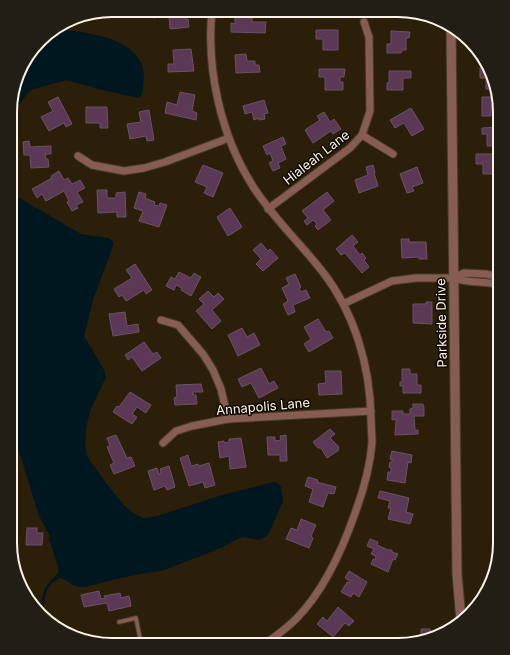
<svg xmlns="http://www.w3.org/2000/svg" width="510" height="655" viewBox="0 0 510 655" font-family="Inter,sans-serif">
  <rect width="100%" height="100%" fill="#2b1f09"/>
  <path fill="#001720" d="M56,29C85,32 145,37 144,78C143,85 144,94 139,98L102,90L66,80L31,90C23,97 16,110 12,121L15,194L18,197L81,234L108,238L112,240L114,244L94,297L84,336L104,370L106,377L90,411L86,429L85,446L88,458L106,483L124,505L133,513L143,518L157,516L222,495L274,482L278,483L281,487L283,501L269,533L266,537L259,540L242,537L221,548L164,570L125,577L85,587C70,588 70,580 60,578C43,586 44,600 44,616L41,613C41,600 42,590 51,580C54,577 58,575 59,570L49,539L50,536L39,516L10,422L11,99L24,61L45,35Z"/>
  <g fill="#5b3856" stroke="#695365">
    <path d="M112,10H136L135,15L108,12V11Z"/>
    <path d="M152,10H188L189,13L184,14L185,19H188L189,27L170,29L169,16L153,18Z"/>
    <path d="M238,10H252V22H266L265,33L231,32V23L235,24V14L238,15Z"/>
    <path d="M316,30H338V50H323V39H316Z"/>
    <path d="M391,31L410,32L409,38H406V50H402L401,53H387V44H391Z"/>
    <path d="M191,49L194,71L168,72V64H174L173,50Z"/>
    <path d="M246,54L247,61H255V65H259L260,72L236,73L235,55Z"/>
    <path d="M480,68H488L494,89H486V78H480Z"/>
    <path d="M319,69H345L344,77H340V82H343V90H325V77H319Z"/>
    <path d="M389,71H411V78H403V90H387V83H389Z"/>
    <path d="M180,92L195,95L192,111L197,113L196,120L165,113L167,102L177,105Z"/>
    <path d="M58,97L72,124L66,127L64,123L49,131L41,117L53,111L48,102Z"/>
    <path d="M482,97H496L499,108H491V116H482Z"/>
    <path d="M264,100L268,113L264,114L265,119L259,120V118L254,120L252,112L245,114L243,106Z"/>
    <path d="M86,107H107L108,128H100V123H86Z"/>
    <path d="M411,108L424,129L412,136L404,123L395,128L390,120Z"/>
    <path d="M149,110L154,140L147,141L146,136L130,139L127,124L141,122L139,112Z"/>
    <path d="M324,112L330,122L334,119L341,129L333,134L331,131L313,143L305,130L320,120L317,116Z"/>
    <path d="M500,127V144H497V146H487V134H482V128Z"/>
    <path d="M283,137L286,144L281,146L286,159L278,163L280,168L273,171L269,163L273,161L270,153L267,155L263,146Z"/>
    <path d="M29,141L30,147L51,146V154H45L46,159H48L49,167L31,168L30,155H24L23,142Z"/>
    <path d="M476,154H500V163H497V169H500V174H483V164H476Z"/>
    <path d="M203,165L223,173L213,197L204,193L207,187L195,182Z"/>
    <path d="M373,165L375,173H374L378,186L359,193L355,180L368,175L366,167Z"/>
    <path d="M417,167L423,183L412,187L414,191L407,193L400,174Z"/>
    <path d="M59,171L64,180L68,178L72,184L80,180L85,188L77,192L83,202L76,205L78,208L72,211L67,202L69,201L64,191L46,201L42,194L37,198L32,189L52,178L51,176Z"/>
    <path d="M500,186V203L493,199Z"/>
    <path d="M97,190H107V198H116V193L125,192L126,217H117V212L98,213Z"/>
    <path d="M139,192L146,194L145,198L155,202L154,205L159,206L160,203L167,205L159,227L139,221L143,211L134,208Z"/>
    <path d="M327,192L334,201L323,210L331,220L318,230L315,226L317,224L313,220L307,225L304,221L308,218L302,211Z"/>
    <path d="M230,208L242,227L228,236L217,217Z"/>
    <path d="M352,235L358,242L353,246L360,255L362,253L366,258L364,260L369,267L362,273L345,253L341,255L336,249Z"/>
    <path d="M401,239H409V242H426L427,259H419V257L402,258Z"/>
    <path d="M261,243L268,251L270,249L278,258L263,271L256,264L261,259L253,250Z"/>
    <path d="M135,264L152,290L146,294L144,290L126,301L122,295L119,297L114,289L132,278L126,270Z"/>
    <path d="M179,272L191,278L194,273L201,277L191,296L181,290L182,288L176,285L174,290L166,286L171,277L175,279Z"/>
    <path d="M295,274L301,287L299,288L301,292L306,290L310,298L293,305L295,312L288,315L283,304L288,301L282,288L289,284L286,278Z"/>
    <path d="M208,291L214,297L218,293L224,299L212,310L221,321L212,329L196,311L204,304L199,299Z"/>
    <path d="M426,302H432V324L413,323V304H426Z"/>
    <path d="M125,312L127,326L138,324L139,332L113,336L109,314Z"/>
    <path d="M318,319L326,332L329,331L333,338L309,352L304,344L311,339L304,327Z"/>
    <path d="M242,328L247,337L254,333L260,345L238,356L228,335Z"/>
    <path d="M144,342L153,354L157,352L161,358L142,371L132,357L128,360L125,355Z"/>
    <path d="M261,368L269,384L274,381L278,388L259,398L251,383L242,387L238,379Z"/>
    <path d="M402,369H410V374H417V385H421V393H403V386H400V382H402Z"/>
    <path d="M325,371H341L342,394L319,395L318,384L326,383Z"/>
    <path d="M201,384L203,392H193V395H196L197,404L175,405L174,398L177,397L176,385Z"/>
    <path d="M130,392L151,405L146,413L137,407L132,414L137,417L132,424L113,412L117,406L119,407Z"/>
    <path d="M413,404H423L424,408V416H414L415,430H418V434L395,435L396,419L392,420V411H403V414H410V409L413,408Z"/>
    <path d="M330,429L335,434L330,438L339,447L338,448L339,450L327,458L321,448H318L313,442Z"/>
    <path d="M116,435L127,458L131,457L135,466L114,474L110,465L114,463L107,447L110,446L107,438Z"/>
    <path d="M286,435L287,461H280V455H268L267,437H275V441L281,440L280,436Z"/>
    <path d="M241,438L246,467L230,469L229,456L220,458L218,442L224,441V443L229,442V439Z"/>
    <path d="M392,451L412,455L411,463L408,462L405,483L387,480L388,472H391V468L389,467L390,462H392V459H390Z"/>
    <path d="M188,455L191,466L198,464L199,466L209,463L215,485L205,488L203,482L189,486L180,458Z"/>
    <path d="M169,466L175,487L167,490L165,486L154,490L148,471L157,468L159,474L161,473L160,469Z"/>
    <path d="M308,477L318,480L317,482L336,487L334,494L328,493L323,507L309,502L313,489L305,486Z"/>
    <path d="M380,491L409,498L406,512L413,514L410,524L388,519L391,508H388L390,501L378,498Z"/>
    <path d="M301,519L316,525L311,536L313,538L309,548L286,539L291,528L297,530Z"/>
    <path d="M27,528H37V533H43L42,545H26Z"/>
    <path d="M370,539L378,542L377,545L388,550H392V552L398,554L395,560L393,559L388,572L371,564L373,559L375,560L376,556L371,554L374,549L367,546Z"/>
    <path d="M349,571L367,582L359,597L353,593L351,597L341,592L347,582L349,583L350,581L345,578Z"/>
    <path d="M99,591L101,599L105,598L104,596L120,593L121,598L129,596L131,606L109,611L107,603L84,607L81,595Z"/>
    <path d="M338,607L354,621L349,626L345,623L333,637L317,624L323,617L327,621Z"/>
    <path d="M421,629H430V631H444V633L421,640Z"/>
  </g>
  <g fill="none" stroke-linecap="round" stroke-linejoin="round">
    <defs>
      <path id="service" d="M119,622L136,618L141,643L139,645"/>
      <g id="minor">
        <path d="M212,10C206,70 221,137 254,188C274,219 300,243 322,271C355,313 370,366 371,418C371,426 372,435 372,443C370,468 363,492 354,516C341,553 324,590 297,618C287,628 275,637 263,645"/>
        <path d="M362,135L393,154"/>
        <path d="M78,156L92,165L124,171L144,168L165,162L229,138"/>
        <path d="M268,209L350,148L362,135L370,111L369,37L364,22"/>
        <path d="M454,278L464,273L486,274L500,277"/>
        <path d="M343,304L392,281L416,278H454C469,284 485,280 500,285"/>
        <path d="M161,320L178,325L203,354L213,370L221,389L228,419"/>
        <path d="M163,443L176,431L192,426L228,419L371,411"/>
      </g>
      <path id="tertiary" d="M451,26L457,574L461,620"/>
    </defs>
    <use href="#service" stroke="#483d28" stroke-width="5.5"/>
    <use href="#minor" stroke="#483d28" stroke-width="9"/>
    <use href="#tertiary" stroke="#483d28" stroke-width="11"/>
    <use href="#service" stroke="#865c53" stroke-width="3.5"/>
    <use href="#minor" stroke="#865c53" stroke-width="7"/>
    <use href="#tertiary" stroke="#865c53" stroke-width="9"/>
  </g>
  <g text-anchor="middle" stroke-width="3" stroke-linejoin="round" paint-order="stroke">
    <g font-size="13" fill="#fcf4e6" stroke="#0f0a03">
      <text transform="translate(316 157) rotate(-38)" y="5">Hialeah Lane</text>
      <text transform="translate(441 323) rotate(-91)" y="5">Parkside Drive</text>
      <text transform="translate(263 406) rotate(-5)" y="5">Annapolis Lane</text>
    </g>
  </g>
  <path d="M0 0H510V655H0ZM112 17H398A95 95 0 0 1 493 112V543A95 95 0 0 1 398 638H112A95 95 0 0 1 17 543V112A95 95 0 0 1 112 17Z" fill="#221d15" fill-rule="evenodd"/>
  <path fill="none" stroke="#fcf4e6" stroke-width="2" d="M112 17H398A95 95 0 0 1 493 112V543A95 95 0 0 1 398 638H112A95 95 0 0 1 17 543V112A95 95 0 0 1 112 17Z"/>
</svg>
